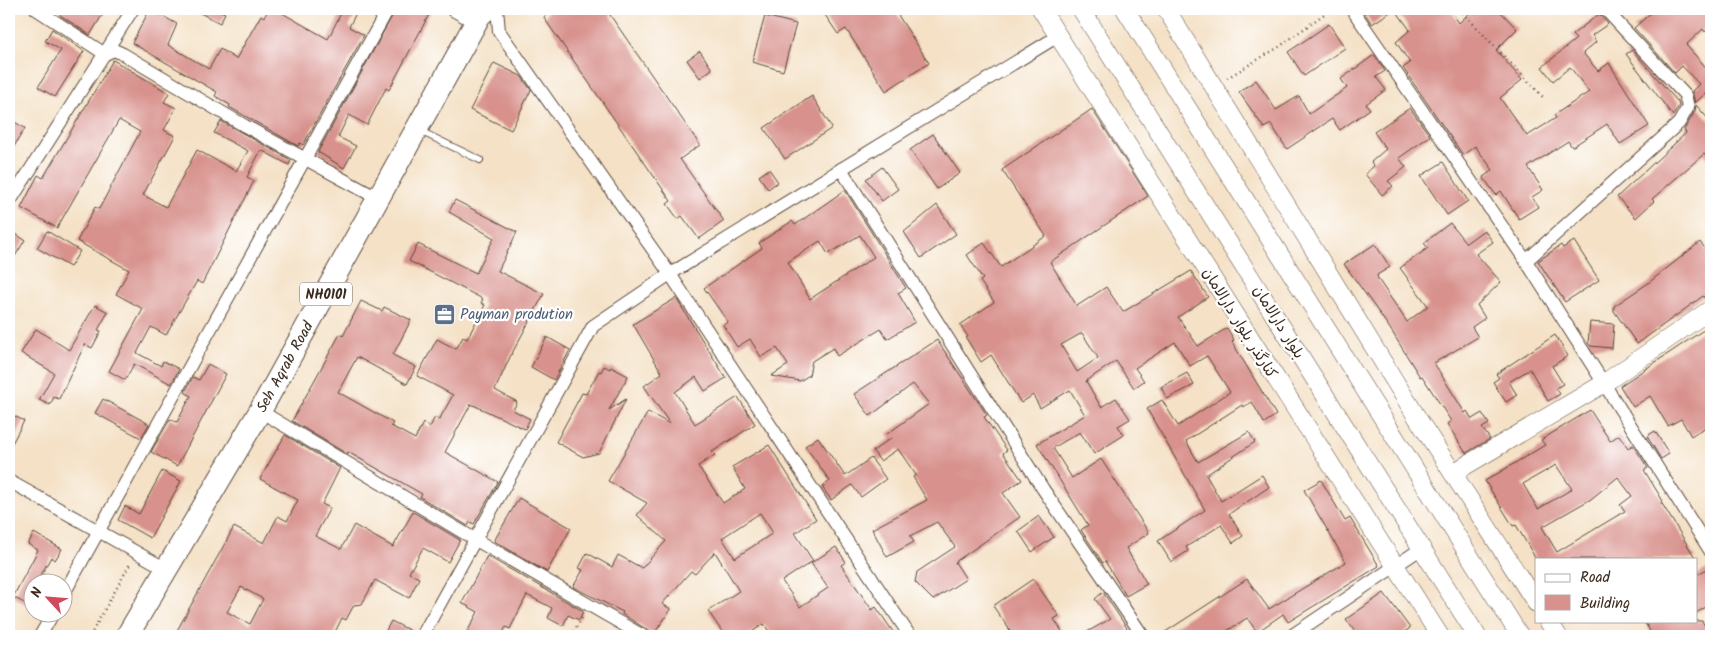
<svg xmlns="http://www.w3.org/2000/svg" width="1720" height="645" viewBox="0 0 1720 645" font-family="Kalam,'Playpen Sans Arabic',sans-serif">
  <rect width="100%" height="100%" fill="#fff"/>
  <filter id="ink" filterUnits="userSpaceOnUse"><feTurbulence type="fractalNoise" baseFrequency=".02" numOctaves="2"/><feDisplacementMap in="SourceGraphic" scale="10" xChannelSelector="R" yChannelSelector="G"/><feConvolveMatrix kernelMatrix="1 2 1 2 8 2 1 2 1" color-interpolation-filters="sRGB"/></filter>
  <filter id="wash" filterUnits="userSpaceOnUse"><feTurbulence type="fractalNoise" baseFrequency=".0096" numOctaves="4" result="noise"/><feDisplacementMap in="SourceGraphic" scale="20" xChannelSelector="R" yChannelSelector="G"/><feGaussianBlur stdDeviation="1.12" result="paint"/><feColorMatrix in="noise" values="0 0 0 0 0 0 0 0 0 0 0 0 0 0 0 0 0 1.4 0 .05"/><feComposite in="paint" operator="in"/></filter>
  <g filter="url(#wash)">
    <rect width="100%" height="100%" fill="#f4e1c6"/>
    <g id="blocks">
      <g fill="#d8918c" fill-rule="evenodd">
        <path d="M64,9H106L90,35L60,15Z"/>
        <path d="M150,9L177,24L168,45L209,69L220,49L236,59L261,15L264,17L269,9H275L328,39L343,9H358L349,27L364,35L303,145L300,143L298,146L229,107L230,105L215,96L217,92L132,43Z"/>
        <path d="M192,9H217L225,13L220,23Z"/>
        <path d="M396,9H432L389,90L386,88L367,125L349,115L338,137L356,146L344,168L318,152Z"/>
        <path d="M549,9H613L610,15L700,145L680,159L724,221L699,239L682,216L678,219L667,204L671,201L544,18Z"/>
        <path d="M821,9H894L929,63L886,91L846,29L838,34Z"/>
        <path d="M1362,9H1395L1372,24Z"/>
        <path d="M1395,9H1450L1459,23L1474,9H1498L1517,29L1496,50L1522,80L1500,98L1527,136L1556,118L1554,115L1589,92L1570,67L1553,81L1542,67L1576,39L1572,35L1599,14L1608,24L1592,35L1596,42L1583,53L1598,71L1609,63L1649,126L1620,144L1607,124L1572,147L1568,141L1528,167L1543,190L1532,197L1538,207L1519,219L1501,191L1496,195L1483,177L1493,170L1475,146L1463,155L1403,68L1410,63L1396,42L1410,30Z"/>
        <path d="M1655,9H1711V26L1705,32L1703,29L1686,45L1711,73V98L1706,93L1695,103L1692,91L1699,84L1682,66L1675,73L1634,28Z"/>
        <path d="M765,16L796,24L783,71L752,62Z"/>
        <path d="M1329,24L1345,48L1304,76L1288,52Z"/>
        <path d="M52,29L84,51L55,97L38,87L61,50L45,41Z"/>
        <path d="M1632,50L1678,102L1679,106L1673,116L1626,54Z"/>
        <path d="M700,51L712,69L700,78L687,60Z"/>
        <path d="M1374,55L1385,71L1376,77L1386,90L1366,104L1370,109L1340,130L1332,119L1287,149L1271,124L1264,128L1239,92L1256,80L1276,110L1299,96L1309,114L1347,88L1341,79Z"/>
        <path d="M113,60L169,93L164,102L176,108L164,130L175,136L143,195L166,207L197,150L236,171L248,151L214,133L221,121L291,160L289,165L261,150L247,177L254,181L202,284L197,281L166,335L151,327L137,353L161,366L163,361L179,369L171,384L134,364L125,380L109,371L143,309L116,294L129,270L77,241L95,207L99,209L140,132L119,120L57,228L21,208L38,175L43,178Z"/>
        <path d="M494,63L521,76L531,90L511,130L470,110Z"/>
        <path d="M812,96L832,128L785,159L764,128Z"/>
        <path d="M1696,105L1711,122V162L1704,154L1652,199L1654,201L1636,218L1617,197L1686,133L1684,130L1695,111Z"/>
        <path d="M1410,108L1430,136L1399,158L1406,167L1388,181L1393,186L1382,195L1365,174L1374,166L1371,162L1386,149L1374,132Z"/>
        <path d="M1092,109L1148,196L1050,262L1077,306L1106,287L1123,312L1191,271L1208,297L1178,317L1198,346L1227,328L1234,340L1232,342L1276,415L1264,423L1252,402L1243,407L1242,405L1186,441L1198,462L1249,432L1255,442L1206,475L1221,501L1262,475L1269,487L1229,514L1243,536L1233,543L1221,525L1186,547L1188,551L1171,562L1158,541L1205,510L1147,409L1162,400L1178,426L1230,392L1207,356L1190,366L1175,342L1135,368L1144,381L1134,388L1116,361L1086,381L1101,407L1116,398L1130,419L1118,426L1124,435L1094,454L1080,432L1053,448L1072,478L1101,459L1149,533L1126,548L1147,584L1126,596L1105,561L1103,563L1081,530L1088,525L1037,444L1085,415L1070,390L1040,408L1033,395L1021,403L991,355L981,362L966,338L968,337L960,325L994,302L980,281L983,279L967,255L984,243L1001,267L1046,236L1002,170ZM1082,333L1098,358L1077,372L1061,345Z"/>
        <path d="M9,119L25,128L9,155Z"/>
        <path d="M933,134L960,173L937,189L910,150Z"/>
        <path d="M1443,162L1468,201L1447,215L1421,176Z"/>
        <path d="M882,167L898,189L882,201L866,179Z"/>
        <path d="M769,169L778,182L768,189L759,176Z"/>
        <path d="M845,190L906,288L898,293L915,322L887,339L881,329L837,356L833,348L812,361L809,375L800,381L771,376L788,365L777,348L761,357L750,339L737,347L723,325L728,322L704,288L762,248L759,243L792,221L795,225ZM860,235L874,257L810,299L788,262L820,241L828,254Z"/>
        <path d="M455,200L517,232L498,271L544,294L510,357L495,390L517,402L513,410L530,419L525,429L471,404L445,452L498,482L474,524L470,522L468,526L420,497L422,494L348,452L347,454L292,421L340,334L343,336L361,301L382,311L384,307L411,320L393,355L416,367L407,384L357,357L338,392L393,423L391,426L415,439L423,423L430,427L435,417L439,420L453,395L417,376L437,339L456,349L463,337L467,339L485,305L481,303L483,299L409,261L418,244L476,273L494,238L449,212Z"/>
        <path d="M937,205L956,234L921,258L904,232Z"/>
        <path d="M1450,223L1466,243L1484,230L1493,242L1476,254L1501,282L1477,305L1485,318L1472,327L1478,337L1434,363L1465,413L1467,411L1472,419L1482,413L1489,424L1482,428L1490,439L1466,453L1447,424L1451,421L1422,376L1420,377L1389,327L1344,264L1375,244L1390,267L1377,275L1378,279L1407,322L1428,306L1400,268L1428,248L1424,243Z"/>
        <path d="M9,230L25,240L9,266Z"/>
        <path d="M47,231L80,251L70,267L37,248Z"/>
        <path d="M1574,241L1599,280L1565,302L1538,261L1561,245L1563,248Z"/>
        <path d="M1700,242L1711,256V299L1706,300L1703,296L1637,344L1614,311V306L1647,284Z"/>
        <path d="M676,298L726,378L705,391L696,377L675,392L695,424L738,397L755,424L712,452L715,455L698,466L723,503L745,489L732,467L769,445L816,519L795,533L813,561L782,581L800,607L828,588L811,563L836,547L846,562L841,565L872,610L876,607L896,636H772L764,624L745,636H725L708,611L739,591L715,552L695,574L691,571L662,604L671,609L654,634L622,614L623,612L573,587L583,570L579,568L587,553L612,567L618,555L642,568L666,541L637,515L647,503L608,481L648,412L670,424L644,386L662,373L633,324ZM760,513L773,533L735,558L722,538Z"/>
        <path d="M95,305L108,312L98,330L101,331L92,348L85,344L59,399L54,397L50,405L39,400L54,373L21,353L36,329L69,350Z"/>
        <path d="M1590,322L1614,324L1612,348L1590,346L1588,343Z"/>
        <path d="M1711,325V424L1691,436L1681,419L1668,426L1650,396L1633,407L1620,386Z"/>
        <path d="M1555,335L1568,356L1552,366L1563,384L1556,388L1560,394L1548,401L1530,369L1509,382L1517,395L1506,402L1493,382L1499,378L1496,374Z"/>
        <path d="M547,337L570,350L554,380L531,367Z"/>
        <path d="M937,340L987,415L984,417L1007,450L1003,453L1022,480L1003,493L1020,517L955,562L966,579L933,600L915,582L917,572L955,547L937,522L910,536L914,542L887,557L872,529L927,500L913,477L916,475L898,449L880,461L873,451L891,438L887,434L929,404L913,384L870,416L854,394Z"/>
        <path d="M208,364L226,374L177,466L151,452L170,419L177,422L191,396L185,392L193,377L199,380Z"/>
        <path d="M604,366L610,369L611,367L628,376L609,410L626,399L599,453L583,457L556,442L582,393L586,394L599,371L601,372Z"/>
        <path d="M1187,373L1194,385L1167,399L1161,387Z"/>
        <path d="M103,399L149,424L141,438L95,413Z"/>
        <path d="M1590,410L1610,441L1619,435L1628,448L1633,445L1648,468L1644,470L1663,501L1661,502L1696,559H1536L1516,525L1513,526L1485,481L1545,445L1541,440ZM1556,465L1572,489L1538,509L1523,484ZM1618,477L1632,496L1620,505L1625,511L1557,552L1542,527L1591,499Z"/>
        <path d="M9,413L24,421L9,449Z"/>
        <path d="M1655,431L1669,454L1661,459L1647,436Z"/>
        <path d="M285,435L340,468L322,504L330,508L315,536L341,549L354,525L393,547L413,512L460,540L448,562L423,548L409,573L419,578L409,598L375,580L362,604L354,605L346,620L342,618L333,636H174L234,527L264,543L278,516L287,521L298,500L260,479ZM241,587L263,599L250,624L227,612Z"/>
        <path d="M818,437L845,476L871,458L886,479L861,497L852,485L831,500L822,487L830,481L805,446Z"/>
        <path d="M162,471L181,481L150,538L118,520L125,506L139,514Z"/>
        <path d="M1321,480L1345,521L1350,518L1379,566L1288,622L1283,614L1257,632L1247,618L1219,636H1159L1247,579L1269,609L1346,562L1304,490Z"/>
        <path d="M519,498L571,528L547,572L494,541Z"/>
        <path d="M1039,516L1054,537L1032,552L1018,531Z"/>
        <path d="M34,533L62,549L55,560L51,557L37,582H32V591L26,604L13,597L38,550L28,544Z"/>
        <path d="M487,556L583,611L579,620L568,615L563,626L548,618L552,608L527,595L510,629L506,627L501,636H465L478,612L462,603Z"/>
        <path d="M1707,569L1711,577V604L1696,613V575Z"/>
        <path d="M1033,579L1059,616L1054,619L1065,636H1014L993,606Z"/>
        <path d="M1103,592L1129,631L1117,636H1080L1110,619L1095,599Z"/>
        <path d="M1384,593L1410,628L1399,636H1358L1346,619Z"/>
        <path d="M391,621L415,633L414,636H383Z"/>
        <path d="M1644,621H1702L1711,636H1653Z"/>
      </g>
    </g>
  </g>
  <g filter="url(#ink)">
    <use href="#blocks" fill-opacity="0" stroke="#574537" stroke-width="1"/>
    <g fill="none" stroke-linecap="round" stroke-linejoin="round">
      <defs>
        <path id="lane" d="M420,131L480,160"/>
        <g id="street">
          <path d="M36,9L105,54"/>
          <path d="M451,9L476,23"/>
          <path d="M497,9L499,31L670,274L910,636"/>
          <path d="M1352,9L1526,261L1711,552"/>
          <path d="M105,54L114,50L123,54L245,126L379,199"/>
          <path d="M841,169L1043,489L1143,636"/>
          <path d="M9,203L133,9"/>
          <path d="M1526,261L1679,123L1688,107L1685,95L1605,9"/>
          <path d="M260,411L476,540L643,636"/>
          <path d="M9,481L168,570"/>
          <path d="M62,597L388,9"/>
          <path d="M40,636L54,612"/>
          <path d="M422,636L593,326L670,274L1058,36"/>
          <path d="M1291,636L1422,548"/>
        </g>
        <g id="secondary">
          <path d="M1041,9L1440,636"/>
          <path d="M1081,9L1477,636"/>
          <path d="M1125,9L1520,636"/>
          <path d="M1166,9L1418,419L1536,603"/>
          <path d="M1453,473L1603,384L1711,309"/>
          <path d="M1548,621L1558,636"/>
        </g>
        <g id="highway">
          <path id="s1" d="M127,636L260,411L480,15L487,9"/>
        </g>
      </defs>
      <use href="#lane" stroke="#574537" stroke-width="8"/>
      <use href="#street" stroke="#574537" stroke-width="14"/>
      <use href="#secondary" stroke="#574537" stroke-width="19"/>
      <use href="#highway" stroke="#574537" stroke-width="24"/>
      <g stroke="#574537" stroke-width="2.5" stroke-dasharray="1 4" stroke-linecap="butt">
        <path d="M1459,9L1543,97"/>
        <path d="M1227,78L1279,47L1331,9"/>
        <path d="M90,636L130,564"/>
        <path d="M571,636L583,616"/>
      </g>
      <use href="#lane" stroke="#fff" stroke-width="6"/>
      <use href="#street" stroke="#fff" stroke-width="12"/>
      <use href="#secondary" stroke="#fff" stroke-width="18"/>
      <use href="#highway" stroke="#fff" stroke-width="22"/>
    </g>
  </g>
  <defs>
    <symbol id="office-square" viewBox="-11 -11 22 22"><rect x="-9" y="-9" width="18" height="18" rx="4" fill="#5c6f8a" stroke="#fff"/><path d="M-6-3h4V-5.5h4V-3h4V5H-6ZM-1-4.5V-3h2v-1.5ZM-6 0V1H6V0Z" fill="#fff"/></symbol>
  </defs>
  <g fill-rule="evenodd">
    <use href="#office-square" x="432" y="302" width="25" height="25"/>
  </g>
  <g text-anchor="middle" stroke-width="4.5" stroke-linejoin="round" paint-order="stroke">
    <rect fill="#fff" stroke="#766a62" stroke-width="1" x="300" y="282.5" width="52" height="23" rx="4"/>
    <g font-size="14" font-weight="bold" fill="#3b2a1e">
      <text x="326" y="299">NH0101</text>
    </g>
    <g font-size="15" fill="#4e5e75" stroke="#fff" text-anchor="start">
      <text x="460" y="319">Payman prodution</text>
    </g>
    <g font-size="15" fill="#3b2a1e" stroke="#fff">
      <text transform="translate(1279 322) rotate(58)" y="5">بلوار دارالامان</text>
      <text transform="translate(1240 323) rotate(58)" y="5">کنارگذر بلوار دارالامان</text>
      <text dy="5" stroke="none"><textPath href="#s1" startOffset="312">Seh Aqrab Road</textPath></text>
    </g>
  </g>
  <rect width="1720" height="645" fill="none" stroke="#fff" stroke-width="30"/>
  <rect x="1535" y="558" width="162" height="65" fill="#ffffff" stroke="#b1aaa5"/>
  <rect x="1545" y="574" width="25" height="8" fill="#ffffff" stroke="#b1aaa5"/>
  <text x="1580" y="582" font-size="15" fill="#3b2a1e">Road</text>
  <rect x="1545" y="595" width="25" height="15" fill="#d8918c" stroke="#b1aaa5"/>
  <text x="1580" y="608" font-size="15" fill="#3b2a1e">Building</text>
  <g transform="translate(48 598) rotate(296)"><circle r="24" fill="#ffffff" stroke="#b1aaa5"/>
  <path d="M0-4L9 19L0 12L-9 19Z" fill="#d1495b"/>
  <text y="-8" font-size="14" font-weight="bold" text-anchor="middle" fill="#3b2a1e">N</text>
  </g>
</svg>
